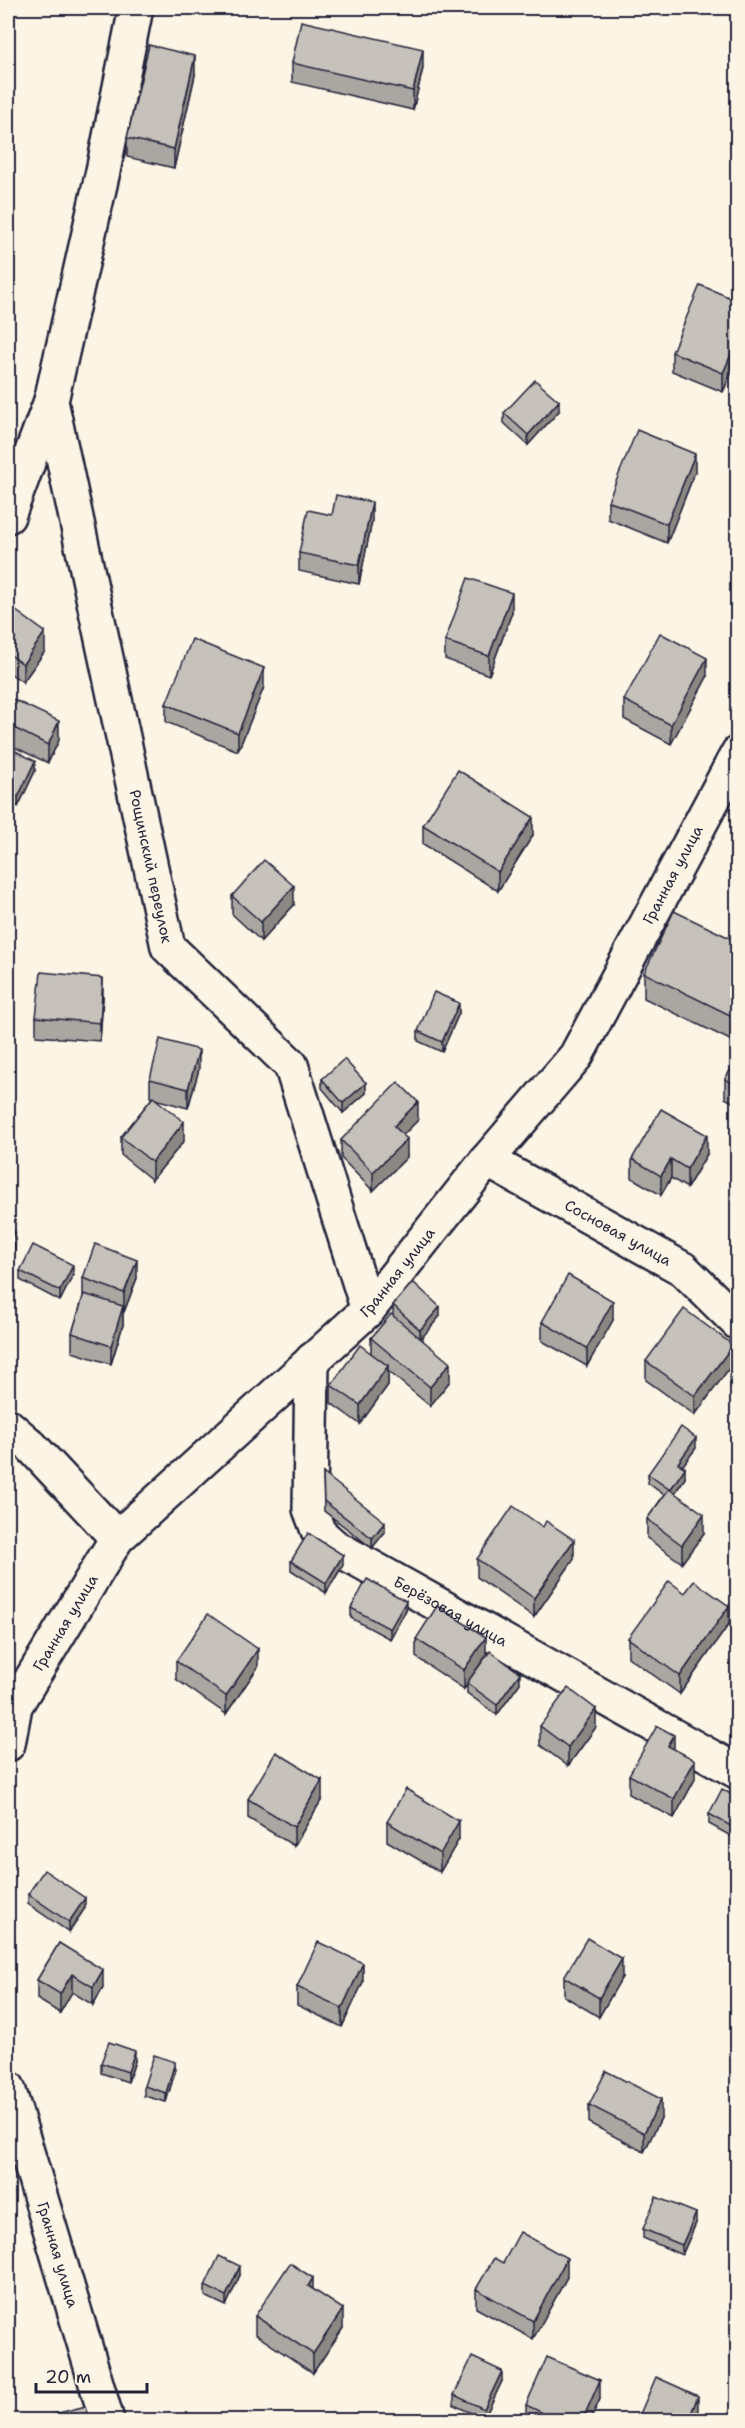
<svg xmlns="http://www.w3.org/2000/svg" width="745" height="2428" viewBox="0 0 745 2428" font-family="'Shantell Sans',sans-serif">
  <rect width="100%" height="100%" fill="#fcf5e5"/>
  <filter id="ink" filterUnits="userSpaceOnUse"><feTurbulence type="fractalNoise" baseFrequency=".0167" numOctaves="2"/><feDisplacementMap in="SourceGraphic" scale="12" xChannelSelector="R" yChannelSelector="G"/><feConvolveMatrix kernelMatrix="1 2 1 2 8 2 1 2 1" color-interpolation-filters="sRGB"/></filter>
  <g filter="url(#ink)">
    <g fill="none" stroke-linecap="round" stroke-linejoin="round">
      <defs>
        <g id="minor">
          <path id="s1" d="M51,401L168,947L291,1065L368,1310"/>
          <path d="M8,516L51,401L103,171L136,8"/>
          <path id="s2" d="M487,1160L683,1269L738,1323"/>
          <path id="s3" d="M312,1360L310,1509L319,1533L335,1547L738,1772"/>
          <path d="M8,1426L31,1446L117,1538"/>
          <path id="s4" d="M8,1744L15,1706L117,1538L368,1310L487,1160L576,1056L738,753"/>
          <path id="s5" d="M8,2088L107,2420"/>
        </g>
      </defs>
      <use href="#minor" stroke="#22223b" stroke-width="38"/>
      <use href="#minor" stroke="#fcf5e5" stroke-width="33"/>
    </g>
    <g fill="#aaa6a1" stroke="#22223b" stroke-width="1.5">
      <path d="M292,63L423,68L413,110L292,82Z"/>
      <path d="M195,75L174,168L127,157V138Z"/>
      <path d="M738,301V357L723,392L672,371V352Z"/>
      <path d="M559,411L528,445L504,423V413Z"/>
      <path d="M695,472L667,543L608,519V501Z"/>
      <path d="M332,515L372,521L359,584L299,571V553Z"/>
      <path d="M8,605L45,651L23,682L8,672Z"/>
      <path d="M512,612L489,675L445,659V641Z"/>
      <path d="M707,677L671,744L624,719V700Z"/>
      <path d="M264,687L238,751L166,722V704Z"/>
      <path d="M8,697L59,740L48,763L8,744Z"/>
      <path d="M8,747L35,771L18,807L8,801Z"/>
      <path d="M423,825L533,835L498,891L423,844Z"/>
      <path d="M232,896L294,905L261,941L232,914Z"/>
      <path d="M738,942V1030L732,1041L644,998V973Z"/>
      <path d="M103,997L100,1041L36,1036V1017Z"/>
      <path d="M459,1013L442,1052L418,1041V1031Z"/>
      <path d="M738,1058V1105L725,1098V1079Z"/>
      <path d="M199,1069L188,1108L155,1099L184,1141L152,1180L121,1155V1137L152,1098L150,1097V1079Z"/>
      <path d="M322,1079L366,1093L343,1113L322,1088Z"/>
      <path d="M418,1120L403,1135L407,1157L373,1191L341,1158V1140Z"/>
      <path d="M707,1154L687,1188L671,1178L661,1195L632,1178V1159Z"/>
      <path d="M20,1271L73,1275L60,1301L20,1280Z"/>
      <path d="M83,1278H137L124,1312H123V1325L111,1364L72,1352V1333L83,1297Z"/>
      <path d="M393,1305L440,1316L421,1338L450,1381L430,1406L388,1371V1385L360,1424L331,1403V1385L371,1353V1338L393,1315Z"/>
      <path d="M613,1320L587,1366L542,1341V1322Z"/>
      <path d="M646,1361L733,1363L695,1415L646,1380Z"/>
      <path d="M696,1448L682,1466L685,1478L675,1493L704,1533L682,1563L647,1538V1519L664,1495L648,1483V1474Z"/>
      <path d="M323,1473L385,1532L372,1548L324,1511Z"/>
      <path d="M477,1559H574L534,1617L477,1577Z"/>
      <path d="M291,1561L343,1565L326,1593L291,1570Z"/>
      <path d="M351,1608L406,1610L390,1639L351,1618Z"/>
      <path d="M729,1624L680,1694L628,1657V1638Z"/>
      <path d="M416,1639L486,1656L520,1683L497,1715L467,1693V1685L464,1689L416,1657Z"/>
      <path d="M176,1661L258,1667L226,1714L176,1679Z"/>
      <path d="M540,1726L596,1727L568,1766L540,1745Z"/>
      <path d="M674,1749L695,1779L674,1818L629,1794V1775Z"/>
      <path d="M738,1798V1840L709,1824V1814Z"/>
      <path d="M248,1799H322L294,1846L248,1818Z"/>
      <path d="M387,1822L459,1839L440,1872L387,1841Z"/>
      <path d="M28,1894L85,1908L69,1932L28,1904Z"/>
      <path d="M59,1943L103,1988L93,2005L72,1992L60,2013L37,1999V1980Z"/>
      <path d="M564,1977H622L599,2017L564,1996Z"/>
      <path d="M363,1982L342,2027L297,2005V1987Z"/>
      <path d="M135,2061L128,2082L101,2073V2063Z"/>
      <path d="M175,2072L166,2102L144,2096V2086Z"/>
      <path d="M589,2105L661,2118L644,2152L589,2123Z"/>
      <path d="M696,2223L682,2255L643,2238V2229Z"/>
      <path d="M503,2263L567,2277L533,2339L476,2308V2289Z"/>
      <path d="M240,2275L226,2306L205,2296V2286Z"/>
      <path d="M255,2316L343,2328L313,2373L255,2334Z"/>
      <path d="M502,2381L484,2419L454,2405V2395Z"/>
      <path d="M600,2399L590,2421H526V2405Z"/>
    </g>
    <g fill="#8b8783" stroke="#22223b" stroke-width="1.5">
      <path d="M423,49V68L413,110V91Z"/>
      <path d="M195,56V75L174,168V149Z"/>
      <path d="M738,338V357L723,392V373Z"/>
      <path d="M559,401V411L528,445V435Z"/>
      <path d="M695,454V472L667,543V524Z"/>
      <path d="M372,502V521L359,584V565Z"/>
      <path d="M512,593V612L489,675V656Z"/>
      <path d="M45,632V651L23,682V664Z"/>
      <path d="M707,658V677L671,744V725Z"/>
      <path d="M264,668V687L238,751V733Z"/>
      <path d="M59,721V740L48,763V745Z"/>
      <path d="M35,761V771L18,807V797Z"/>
      <path d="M533,817V835L498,891V872Z"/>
      <path d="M294,886V905L261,941V922Z"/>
      <path d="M738,976V1002L733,986Z"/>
      <path d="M103,978V997L100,1041V1023Z"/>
      <path d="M459,1003V1013L442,1052V1042Z"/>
      <path d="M738,1004V1030L732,1041V1016Z"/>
      <path d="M199,1050V1069L188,1108V1089Z"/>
      <path d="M366,1083V1093L343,1113V1103Z"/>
      <path d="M418,1102V1120L394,1144V1126Z"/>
      <path d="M184,1122V1141L152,1180V1162Z"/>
      <path d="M707,1135V1154L687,1188V1169Z"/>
      <path d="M407,1139V1157L373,1191V1172Z"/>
      <path d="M671,1159V1178L661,1195V1176Z"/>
      <path d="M15,1232V1251L8,1263V1245Z"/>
      <path d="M137,1260V1278L124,1312V1293Z"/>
      <path d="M73,1265V1275L60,1301V1291Z"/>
      <path d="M613,1301V1320L587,1366V1348Z"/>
      <path d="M123,1306V1325L111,1364V1346Z"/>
      <path d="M440,1307V1316L420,1340V1330Z"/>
      <path d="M733,1345V1363L695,1415V1396Z"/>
      <path d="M450,1363V1381L430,1406V1387Z"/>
      <path d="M388,1366V1385L360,1424V1405Z"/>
      <path d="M696,1438V1448L678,1472V1463Z"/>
      <path d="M685,1468V1478L670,1500V1490Z"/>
      <path d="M704,1514V1533L682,1563V1545Z"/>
      <path d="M385,1522V1532L372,1548V1538Z"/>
      <path d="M574,1540V1559L534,1617V1598Z"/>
      <path d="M343,1555V1565L326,1593V1583Z"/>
      <path d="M406,1601V1610L390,1639V1629Z"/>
      <path d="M729,1606V1624L680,1694V1676Z"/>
      <path d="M486,1637V1656L467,1683V1685L464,1689V1670Z"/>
      <path d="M258,1649V1667L226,1714V1696Z"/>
      <path d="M520,1673V1683L497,1715V1705Z"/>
      <path d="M596,1709V1727L568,1766V1747Z"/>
      <path d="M674,1735V1754L668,1746Z"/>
      <path d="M695,1760V1779L674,1818V1799Z"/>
      <path d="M322,1780V1799L294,1846V1827Z"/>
      <path d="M459,1821V1839L440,1872V1854Z"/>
      <path d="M85,1898V1908L69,1932V1922Z"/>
      <path d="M622,1959V1977L599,2017V1998Z"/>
      <path d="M363,1963V1982L342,2027V2008Z"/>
      <path d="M103,1970V1988L93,2005V1987Z"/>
      <path d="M72,1974V1992L60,2013V1994Z"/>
      <path d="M135,2051V2061L128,2082V2072Z"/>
      <path d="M175,2062V2072L166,2102V2093Z"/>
      <path d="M661,2099V2118L644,2152V2133Z"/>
      <path d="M696,2213V2223L682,2255V2245Z"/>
      <path d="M567,2258V2277L533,2339V2321Z"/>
      <path d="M240,2266V2275L226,2306V2296Z"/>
      <path d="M313,2278V2297L308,2286Z"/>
      <path d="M343,2309V2328L313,2373V2354Z"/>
      <path d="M502,2371V2381L484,2419V2409Z"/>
      <path d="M600,2380V2399L590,2421H582Z"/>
      <path d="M698,2396V2415L696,2421H688Z"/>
    </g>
    <g fill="#c6c1bb" stroke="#22223b" stroke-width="1.5">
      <path d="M301,21L423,49L413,91L292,63Z"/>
      <path d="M149,45L195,56L174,149L127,138Z"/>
      <path d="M700,285L738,301V338L723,373L672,352Z"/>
      <path d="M535,380L559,401L528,435L504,413Z"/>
      <path d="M637,430L695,454L667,524L608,501Z"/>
      <path d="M336,495L372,502L359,565L299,553L308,510L332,515Z"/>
      <path d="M468,578L512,593L489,656L445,641Z"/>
      <path d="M8,605L45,632L23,664L8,653Z"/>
      <path d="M660,633L707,658L671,725L624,700Z"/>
      <path d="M192,639L264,668L238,733L166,704Z"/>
      <path d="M8,697L59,721L48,745L8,725Z"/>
      <path d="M8,747L35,761L18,797L8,792Z"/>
      <path d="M458,770L533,817L498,872L423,825Z"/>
      <path d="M264,860L294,886L261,922L232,896Z"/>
      <path d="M674,911L738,942V976L733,986L738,989V1004L732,1016L644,973Z"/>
      <path d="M41,972L103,978L100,1023L36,1017Z"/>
      <path d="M434,992L459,1003L442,1042L418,1031Z"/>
      <path d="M160,1039L199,1050L188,1089L150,1079Z"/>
      <path d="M738,1058V1086L725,1079Z"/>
      <path d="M344,1059L366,1083L343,1103L322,1079Z"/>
      <path d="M398,1082L418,1102L394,1126L407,1139L373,1172L341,1140Z"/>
      <path d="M153,1097L184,1122L152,1162L121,1137Z"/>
      <path d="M661,1109L707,1135L687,1169L671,1159L661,1176L632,1159Z"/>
      <path d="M8,1228L15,1232L8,1245Z"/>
      <path d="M95,1244L137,1260L124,1293L83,1278Z"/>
      <path d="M33,1245L73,1265L60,1291L20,1271Z"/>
      <path d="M568,1275L613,1301L587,1348L542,1322Z"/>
      <path d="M413,1282L440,1307L420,1330L393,1305Z"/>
      <path d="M84,1294L123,1306L111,1346L72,1333Z"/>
      <path d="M684,1309L733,1345L695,1396L646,1361Z"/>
      <path d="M391,1314L450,1363L430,1387L371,1338Z"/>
      <path d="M360,1345L388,1366L360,1405L331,1385Z"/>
      <path d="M681,1427L696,1438L678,1463L685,1468L670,1490L648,1474Z"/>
      <path d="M323,1473L385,1522L372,1538L324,1501Z"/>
      <path d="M669,1489L704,1514L682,1545L647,1519Z"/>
      <path d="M513,1506L543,1527L546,1521L574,1540L534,1598L477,1559Z"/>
      <path d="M308,1533L343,1555L326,1583L291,1561Z"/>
      <path d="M367,1579L406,1601L390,1629L351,1608Z"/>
      <path d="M669,1581L685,1593L694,1581L729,1606L680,1676L628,1638Z"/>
      <path d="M437,1606L486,1637L464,1670L416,1639Z"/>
      <path d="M208,1614L258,1649L226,1696L176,1661Z"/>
      <path d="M490,1651L520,1673L497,1705L467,1683Z"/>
      <path d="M568,1688L596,1709L568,1747L540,1726Z"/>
      <path d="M657,1726L674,1735L668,1746L695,1760L674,1799L629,1775Z"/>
      <path d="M276,1752L322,1780L294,1827L248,1799Z"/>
      <path d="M406,1789L459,1821L440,1854L387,1822Z"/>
      <path d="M722,1789L738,1798V1830L709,1814Z"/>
      <path d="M44,1870L85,1898L69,1922L28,1894Z"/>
      <path d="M587,1938L622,1959L599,1998L564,1977Z"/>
      <path d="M318,1942L363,1963L342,2008L297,1987Z"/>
      <path d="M59,1943L103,1970L93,1987L72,1974L60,1994L37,1980Z"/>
      <path d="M109,2042L135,2051L128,2072L101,2063Z"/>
      <path d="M154,2055L175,2062L166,2093L144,2086Z"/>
      <path d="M606,2071L661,2099L644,2133L589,2105Z"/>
      <path d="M656,2197L696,2213L682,2245L643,2229Z"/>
      <path d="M520,2232L567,2258L533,2321L476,2289L494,2258L503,2263Z"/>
      <path d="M219,2256L240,2266L226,2296L205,2286Z"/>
      <path d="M290,2263L313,2278L308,2286L343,2309L313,2354L255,2316Z"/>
      <path d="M472,2357L502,2371L484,2409L454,2395Z"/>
      <path d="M547,2357L600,2380L582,2421H560L526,2405Z"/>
      <path d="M656,2377L698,2396L688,2421H637Z"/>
      <path d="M86,2406L90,2421H28Z"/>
    </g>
  </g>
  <g text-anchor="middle" stroke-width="5" stroke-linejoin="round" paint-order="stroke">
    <g font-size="15" fill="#22223b" stroke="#fcf5e5">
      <text dy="5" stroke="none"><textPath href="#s1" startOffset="476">Рощинский переулок</textPath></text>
      <text dy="5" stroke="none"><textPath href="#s4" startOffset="1108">Гранная улица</textPath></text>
      <text dy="5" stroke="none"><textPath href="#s2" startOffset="150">Сосновая улица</textPath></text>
      <text dy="5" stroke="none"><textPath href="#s4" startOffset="622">Гранная улица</textPath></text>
      <text dy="5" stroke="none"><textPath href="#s3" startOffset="328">Берёзовая улица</textPath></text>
      <text dy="5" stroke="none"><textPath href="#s4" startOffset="136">Гранная улица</textPath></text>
      <text dy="5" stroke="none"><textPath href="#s5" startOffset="174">Гранная улица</textPath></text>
    </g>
  </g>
  <rect width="745" height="2428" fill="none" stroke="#fcf5e5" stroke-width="30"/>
  <rect x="15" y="15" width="715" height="2398" fill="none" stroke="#22223b" stroke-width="2" filter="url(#ink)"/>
  <path d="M36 2383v9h111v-9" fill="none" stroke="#22223b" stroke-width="3"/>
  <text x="45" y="2383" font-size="18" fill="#22223b" stroke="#fcf5e5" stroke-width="4.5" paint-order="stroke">20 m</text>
</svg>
